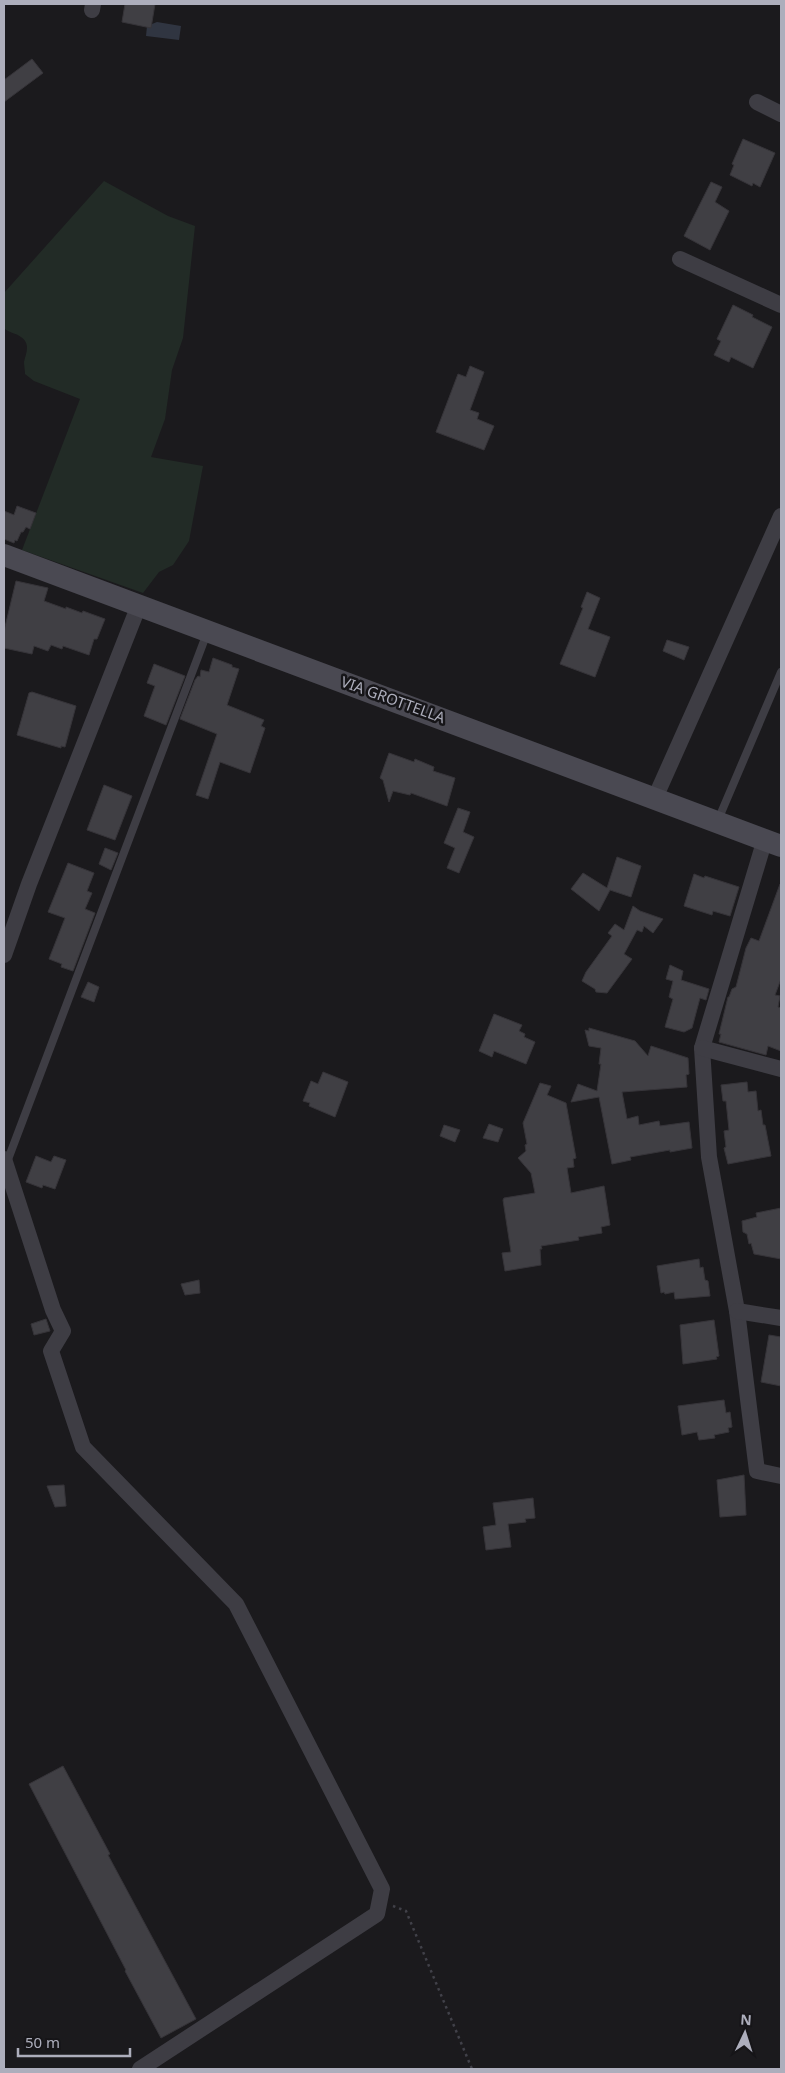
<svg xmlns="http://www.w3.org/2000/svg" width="785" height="2073" viewBox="0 0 785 2073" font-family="'Noto Sans',sans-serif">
  <rect width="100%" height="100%" fill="#1b1a1d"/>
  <path fill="#222b26" d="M104,181L168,216L195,226L183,338L172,370L165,419L151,457L203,466L189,541L173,565L159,572L143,593L22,550L80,399L34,381L25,374C25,370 24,366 24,362C26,353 31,344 21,337C16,333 9,333 4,328V293Z"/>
  <path fill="#303541" d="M157,22L181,26L179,40L146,36L147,26Z"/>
  <g fill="#403f44" stroke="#363439">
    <path d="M125,4H155L151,28L122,22Z"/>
    <path d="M32,59L43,73L4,102V80Z"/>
    <path d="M743,139L775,153L760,187L753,183L752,186L730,175L734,165L732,164Z"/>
    <path d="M711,182L722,187L715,202L729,211L710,250L684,236Z"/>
    <path d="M733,305L753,315L752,317L772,327L753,368L731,357L729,362L714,355L721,341L717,339Z"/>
    <path d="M470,366L484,372L470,410L479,413L477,419L494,426L484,450L436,432L458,374L466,377Z"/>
    <path d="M17,506L36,513L30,529L26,527L23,532H21L17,541L15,540L14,543L4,539V511L14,515Z"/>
    <path d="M16,581L48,588L44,601L66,609V607L82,613L83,611L105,619L97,639H94L89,655L63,646L62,649L51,645L48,651L34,646L32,654L4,648V631Z"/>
    <path d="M587,592L600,598L588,629L610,637L595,677L560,664L583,608L581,607Z"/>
    <path d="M667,640L689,647L684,660L663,651Z"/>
    <path d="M213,658L232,665V667L239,669L227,705L264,720L261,726L265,728L250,773L220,762L208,799L196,795L217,734L180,719L195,680L198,676L200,677L201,670L209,672Z"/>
    <path d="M154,664L185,676L166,725L144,716L155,686L147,683Z"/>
    <path d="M32,692L76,706L65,747L61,746V748L17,735L29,693Z"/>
    <path d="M389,753L414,762L415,759L434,767L433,771L455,778L447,806L411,793L410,795L393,791L389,802L383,780L380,778Z"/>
    <path d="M104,785L132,796L115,840L87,830Z"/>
    <path d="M458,808L470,812L463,832L474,837L459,873L447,868L455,848L444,843Z"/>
    <path d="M105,848L118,853L111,870L99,864Z"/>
    <path d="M617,857L641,866L631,897L610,890L599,911L571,889L583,873L607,888Z"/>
    <path d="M68,863L94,873L87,891L92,893L85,909L95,913L73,971L61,967L62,964L49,959L65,918L48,912Z"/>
    <path d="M694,874L704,878L705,876L739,887L730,916L713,911L712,915L684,906Z"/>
    <path d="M780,884H781V979L775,995L780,996L778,1007L781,1008V1051L768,1046L766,1055L719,1042L721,1034H719L728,997H729L732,989L736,987L746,948L751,938L759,941Z"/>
    <path d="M633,906L640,911L663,919L653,933L644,926L642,932L637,930L624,954L632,959L607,993L596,992L595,989L582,981L586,972L612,936L608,933L615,924L624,930Z"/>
    <path d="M670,965L683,971L681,980L709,989L706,1000L700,998L692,1028L684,1032L665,1027L673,999L669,997L673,981L666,979Z"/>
    <path d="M88,982L99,987L94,1002L81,997Z"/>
    <path d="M494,1014L522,1025L519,1031L525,1034L524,1037L535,1042L526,1064L494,1051L492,1057L479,1051Z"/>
    <path d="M589,1028L635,1041L648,1056L651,1046L688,1058L689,1074L686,1075L687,1087L622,1092L627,1119L638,1116L639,1125L659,1121L660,1126L689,1122L692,1148L670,1152V1150L630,1157L631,1160L612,1164L599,1097L571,1102L578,1084L597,1091L601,1064H599L601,1048L589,1046L585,1030L589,1031Z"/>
    <path d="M323,1072L348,1082L335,1117L309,1106L310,1103L303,1101L311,1081L318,1084Z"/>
    <path d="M747,1082L748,1092L756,1091L758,1111L761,1110L763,1125H765L771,1156L728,1164L724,1148L726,1147L724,1131L729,1130L726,1101H723L721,1085Z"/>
    <path d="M540,1083L551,1086L547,1095L566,1103L576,1158L573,1159L574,1167L567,1168L571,1193L604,1186L610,1225L601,1227L602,1233L578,1237L579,1240L541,1246L542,1249H540L541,1265L505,1271L502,1253L511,1252L503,1200L504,1198L535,1193L531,1173L518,1158L526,1151L525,1145L527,1144L523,1123Z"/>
    <path d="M489,1124L503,1129L498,1142L483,1138Z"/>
    <path d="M444,1125L460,1130L455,1142L440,1136Z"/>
    <path d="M36,1156L51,1162L54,1156L66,1160L55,1189L43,1185L42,1188L26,1182Z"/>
    <path d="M781,1208V1259L754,1254L751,1243L749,1244L747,1234L743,1232L742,1221L757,1217L756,1213Z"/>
    <path d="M699,1259L700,1268L703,1267L705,1280L708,1281L710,1296L675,1299L674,1292L665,1294L664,1292L661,1293L657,1266Z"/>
    <path d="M199,1280L200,1293L185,1295L181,1284Z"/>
    <path d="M46,1319L50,1331L34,1335L31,1324Z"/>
    <path d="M714,1320L719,1356L716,1357L717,1359L683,1364L680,1325Z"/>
    <path d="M769,1335L781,1337V1386L761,1382Z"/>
    <path d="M724,1400L726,1413L730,1412L732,1427L728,1428L729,1432L714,1435L715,1438L699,1440L697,1432L682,1435L678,1406Z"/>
    <path d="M744,1475L746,1515L720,1517L717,1480Z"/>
    <path d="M64,1485L66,1506L55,1507L47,1486Z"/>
    <path d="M533,1498L535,1518L525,1519L526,1522L508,1524L511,1547L486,1550L483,1527L496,1525L493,1503Z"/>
    <path d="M63,1766L110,1854L108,1855L196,2019L161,2038L125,1971L126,1970L29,1784Z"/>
  </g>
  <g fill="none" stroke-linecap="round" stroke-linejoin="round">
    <path stroke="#414149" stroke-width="2.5" stroke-dasharray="2.5 4" stroke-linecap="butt" d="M393,1906L406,1911L472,2069"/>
    <g stroke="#3e3d44" stroke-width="8">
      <path d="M718,820L781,672"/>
      <path d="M7,1162L207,633"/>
    </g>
    <g stroke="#3e3d44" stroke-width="16">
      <path d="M92,10L93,4"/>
      <path d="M757,102L781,114"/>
      <path d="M680,259L781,305"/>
      <path d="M655,798L781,516"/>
      <path d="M765,839L702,1048L709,1157L737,1311L757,1471L781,1476"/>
      <path d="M4,955L29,884L139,605"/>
      <path d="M702,1048L781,1069"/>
      <path d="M4,1159L53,1310L63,1331L51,1351L83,1447L236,1604L382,1889L377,1914L140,2069"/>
      <path d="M737,1311L781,1318"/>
    </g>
    <path stroke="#4a4952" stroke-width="22" d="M4,555L781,846"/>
  </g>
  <g text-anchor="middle" stroke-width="5" stroke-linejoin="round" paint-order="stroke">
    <g font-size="15" fill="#adaebc" stroke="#161518">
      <text transform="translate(393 700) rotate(20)" y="5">VIA GROTTELLA</text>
    </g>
  </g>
  <rect width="785" height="2073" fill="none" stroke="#adaebc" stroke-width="10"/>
  <g transform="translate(745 2033) rotate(4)" stroke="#161518" stroke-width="4" paint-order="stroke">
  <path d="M0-4L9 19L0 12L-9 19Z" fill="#adaebc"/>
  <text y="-8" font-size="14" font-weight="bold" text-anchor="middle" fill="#adaebc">N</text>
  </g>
  <path d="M18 2048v8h112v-8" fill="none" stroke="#adaebc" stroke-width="2.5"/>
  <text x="25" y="2048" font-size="15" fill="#adaebc" stroke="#161518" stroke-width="4" paint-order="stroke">50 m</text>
</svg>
